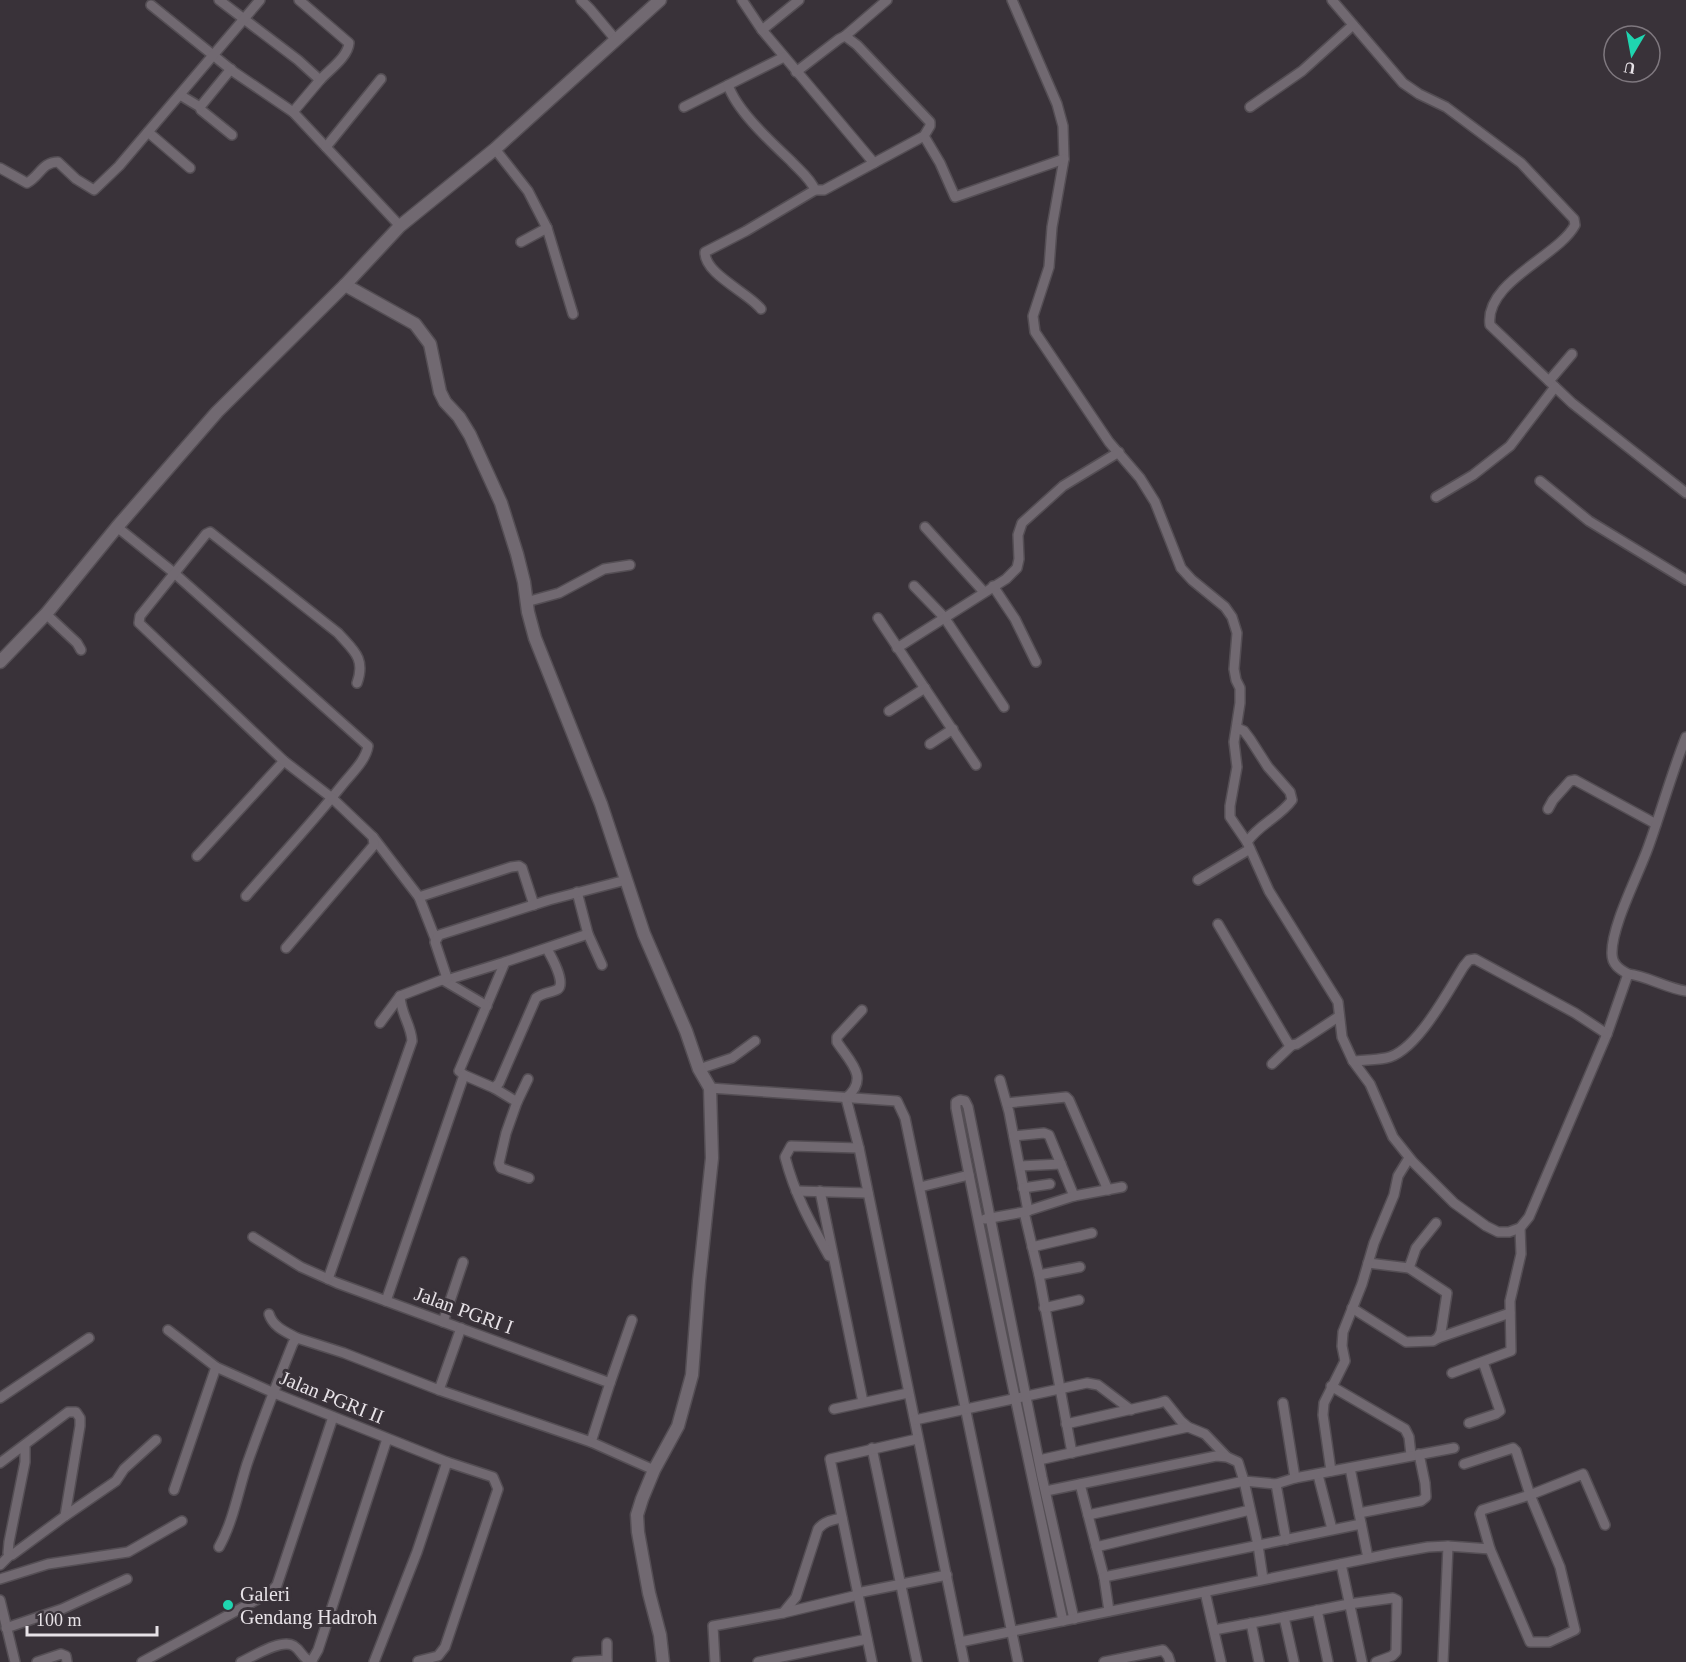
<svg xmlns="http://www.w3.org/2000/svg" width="1686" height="1662" viewBox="0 0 1686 1662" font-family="'Times New Roman',serif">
  <rect width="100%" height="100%" fill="#393239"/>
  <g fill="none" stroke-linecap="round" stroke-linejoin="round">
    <defs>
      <g id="minor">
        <path d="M219,0L298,60L320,80L293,112"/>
        <path d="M299,0L349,43C348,57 329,70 320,80"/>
        <path d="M581,0L590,9L616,40"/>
        <path d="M742,0L762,30L874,163"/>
        <path d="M1012,0L1057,104L1063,126L1064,159L1052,227L1049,267L1033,316L1035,332L1109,442L1140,478L1155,502L1181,568L1192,580L1225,607L1232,617L1237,633L1234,669L1236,680L1240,688V703L1234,742L1237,767L1230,806V817L1247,842L1269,891L1338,1002L1342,1037L1353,1061L1370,1084L1393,1137L1413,1162L1454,1203L1486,1226L1498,1232H1509L1520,1228L1529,1217L1607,1034L1628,974C1648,976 1665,988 1686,991"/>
        <path d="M1332,0L1403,83L1419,94L1446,107L1521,163L1574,219L1575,225C1559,256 1484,282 1490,325L1572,403L1686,493"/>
        <path d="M151,5L234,72L293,112L400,226"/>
        <path d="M762,30L799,0"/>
        <path d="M845,36L887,0"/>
        <path d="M231,69L200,107L201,110L232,135"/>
        <path d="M796,72L839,39L845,36L857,45L930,122V126L924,136L824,190H815"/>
        <path d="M180,95L200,107"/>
        <path d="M684,107L728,85"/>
        <path d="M1250,107L1302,71L1353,25"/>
        <path d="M148,132L190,168"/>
        <path d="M924,136L940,163L955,197L1064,159"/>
        <path d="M326,147L381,79"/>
        <path d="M495,149L528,191L547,228L573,314"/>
        <path d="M0,168L27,183C40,176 42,162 58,162L76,179L94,190L119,166L260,0"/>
        <path d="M521,242L547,228"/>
        <path d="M761,309C749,293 704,274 705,252L746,231L815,190C810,178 799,170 791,161C770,141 737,111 728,85L784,57"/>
        <path d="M1549,381L1572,354"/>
        <path d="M1540,481L1589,521L1686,580"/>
        <path d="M1436,497L1473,475L1510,446L1555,387"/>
        <path d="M117,527L173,572L368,746C366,760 352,773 343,784C312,823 278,859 246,896"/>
        <path d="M925,527L984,592"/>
        <path d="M914,586L944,617L1004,707"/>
        <path d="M993,586L1015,619L1036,662"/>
        <path d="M526,602L559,593L604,569L630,565"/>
        <path d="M46,614L77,643L81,650"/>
        <path d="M878,618L976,765"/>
        <path d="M897,648L1006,579L1017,568L1019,559L1018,535L1022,523L1063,486L1119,452"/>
        <path d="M889,711L925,688"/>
        <path d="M1237,728L1244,731L1250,739L1268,767L1290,792L1292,800C1280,817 1259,824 1247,842"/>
        <path d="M930,744L953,729"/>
        <path d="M1548,809L1553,800L1570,781L1575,780L1656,824"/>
        <path d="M373,837L419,897L435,938"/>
        <path d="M197,856L284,761"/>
        <path d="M1198,880L1250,849"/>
        <path d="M577,892L588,934L602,965"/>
        <path d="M419,897L511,867L519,866L522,868L534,905"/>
        <path d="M1218,924L1288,1043L1292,1045L1297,1044L1338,1017"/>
        <path d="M286,948L374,845L373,837L332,798L284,761L139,623L140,616L206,534L210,532L338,633C353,650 366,658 357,683"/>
        <path d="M547,949C551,956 566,982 558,989C552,993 543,992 536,998L499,1083L494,1088L464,1075L459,1071L505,962L588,934"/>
        <path d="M505,962L450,979L447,978L435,942L439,935L549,900L626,880"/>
        <path d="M1628,974C1619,969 1612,964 1612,954C1611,926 1639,874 1649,845C1662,809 1672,772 1686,737"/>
        <path d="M443,980L487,1006"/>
        <path d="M380,1023L400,996L447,978"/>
        <path d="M1353,1061C1363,1060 1375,1060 1386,1058C1416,1053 1448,991 1464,966L1469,960L1475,959L1575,1013L1607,1034"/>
        <path d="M1272,1064L1292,1045"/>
        <path d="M699,1069L732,1058L755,1041"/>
        <path d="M1000,1080L1009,1112L1028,1211"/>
        <path d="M494,1088L517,1102L506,1133L499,1163L501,1168L529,1178"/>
        <path d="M710,1088L897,1101L905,1118L1018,1662"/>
        <path d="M846,1098L859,1148L964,1662"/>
        <path d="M846,1098C870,1078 850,1062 837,1042V1037L862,1010"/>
        <path d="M517,1102L528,1079"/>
        <path d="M1007,1103L1066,1097L1069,1100L1108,1190"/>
        <path d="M1014,1136L1044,1133L1049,1135L1074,1196"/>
        <path d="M1020,1166L1061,1164"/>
        <path d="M920,1187L969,1175"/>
        <path d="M1023,1188L1050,1184"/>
        <path d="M796,1191L868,1193"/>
        <path d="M820,1191L863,1402"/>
        <path d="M1024,1212L1039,1275L1072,1453"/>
        <path d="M985,1219L1024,1212L1074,1196L1122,1187"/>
        <path d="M253,1237L301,1267L337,1283L610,1383L591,1442"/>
        <path d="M1032,1247L1092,1233"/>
        <path d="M829,1256C810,1222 795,1195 785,1157L791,1146L859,1148"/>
        <path d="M1368,1263L1409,1268L1447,1293L1441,1332L1438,1338"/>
        <path d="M1409,1268L1416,1248L1436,1223"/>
        <path d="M1039,1275L1080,1267"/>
        <path d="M328,1279L412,1041C411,1024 401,1015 400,996"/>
        <path d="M386,1301L464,1075"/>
        <path d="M1044,1308L1079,1300"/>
        <path d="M1352,1308L1406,1342L1433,1341L1438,1338L1510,1313"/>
        <path d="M269,1314C273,1327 286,1332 297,1338"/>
        <path d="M443,1322L463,1262"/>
        <path d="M168,1330L216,1367L274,1393L447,1462L493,1477L498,1489L445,1647L438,1656L418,1661"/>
        <path d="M1452,1373L1511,1351L1510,1301L1521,1254L1520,1228"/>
        <path d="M610,1383L632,1320"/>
        <path d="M1331,1386L1405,1429L1409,1437L1411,1455"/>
        <path d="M439,1390L591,1442L654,1470"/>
        <path d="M0,1398L89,1338"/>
        <path d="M1283,1403L1295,1478"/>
        <path d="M834,1409L908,1393"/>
        <path d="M915,1420L1087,1383L1098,1385L1131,1410"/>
        <path d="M1469,1423L1496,1414L1500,1411L1483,1362"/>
        <path d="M1066,1424L1159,1403L1165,1401L1181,1421L1188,1427L1205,1434L1227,1457"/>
        <path d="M872,1448L917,1662"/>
        <path d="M1039,1460L1188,1427"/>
        <path d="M0,1463L68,1412H76L80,1418V1426L65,1516L12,1555L8,1553L9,1542L25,1462V1446"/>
        <path d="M1464,1464L1513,1448L1516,1451L1530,1495L1560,1567L1575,1630L1549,1642H1530L1490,1549"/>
        <path d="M1350,1468L1368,1558"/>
        <path d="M1331,1471L1323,1415L1324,1403L1345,1361L1342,1346L1343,1332L1362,1284L1374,1243L1394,1195L1398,1176L1409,1158"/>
        <path d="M1318,1475L1332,1529"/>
        <path d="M1080,1484L1104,1577L1109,1611"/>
        <path d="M1276,1484L1286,1540"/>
        <path d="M174,1490L216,1367"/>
        <path d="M1046,1491L1216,1456L1227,1457L1238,1462L1244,1481L1276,1484L1295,1478L1454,1448"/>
        <path d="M1359,1513L1421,1501L1426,1497L1425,1483L1419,1454"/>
        <path d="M1088,1515L1244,1481L1258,1545L1263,1579"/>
        <path d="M65,1516L116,1481L124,1469L156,1440"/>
        <path d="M1448,1546L1490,1549L1480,1514L1482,1510L1530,1495L1583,1474L1605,1525"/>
        <path d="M219,1547C233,1522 238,1492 247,1464C261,1424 277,1383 293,1343L297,1338L344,1353L439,1390L461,1328"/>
        <path d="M1096,1547L1250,1510"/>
        <path d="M1341,1564L1362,1662"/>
        <path d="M0,1565L10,1555"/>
        <path d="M1104,1577L1361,1524"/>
        <path d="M0,1579L48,1564L128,1552L182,1521"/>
        <path d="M1205,1592L1221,1662"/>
        <path d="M857,1593L947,1575"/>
        <path d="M0,1600L15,1662"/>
        <path d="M1317,1610L1328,1662"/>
        <path d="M783,1613L796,1597L818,1529C824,1521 833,1520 842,1518"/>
        <path d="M1284,1617L1349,1604L1393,1598L1397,1600L1396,1652L1392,1656L1376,1662"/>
        <path d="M1063,1621C1026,1450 989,1280 956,1108V1102L960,1100L965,1101L968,1107L1042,1477L1074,1619"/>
        <path d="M1251,1623L1259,1662"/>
        <path d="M6,1628L62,1609L127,1579"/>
        <path d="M1214,1630L1284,1617L1294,1662"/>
        <path d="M960,1642L1394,1553L1428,1547L1448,1546L1443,1662"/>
        <path d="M37,1662L61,1654L66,1656L67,1662"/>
        <path d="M142,1662L271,1592L277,1585L333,1417"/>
        <path d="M241,1662C254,1656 282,1638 294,1646C302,1651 302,1659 312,1662"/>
        <path d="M311,1662L318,1650L387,1439"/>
        <path d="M374,1662L417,1552L447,1462"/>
        <path d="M577,1662L607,1660"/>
        <path d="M607,1662V1643"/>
        <path d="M715,1662L713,1626L783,1613L858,1595"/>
        <path d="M758,1662L867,1639"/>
        <path d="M872,1662L830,1459L917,1439"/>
        <path d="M1104,1662L1163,1650L1168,1656L1170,1662"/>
      </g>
      <g id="tertiary">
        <path d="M345,285L415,324L430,344L440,392L445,402L459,417L470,435L501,503L517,554L524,582L528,612L535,638L601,804L644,934L686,1031L699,1069L710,1088L712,1158L699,1281L692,1375L678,1426L654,1470L642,1499L637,1515L638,1532L649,1593L660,1635L663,1662"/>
        <path d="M0,662L46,614L117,527L217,412L345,285L400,226L495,149L660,0"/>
      </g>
    </defs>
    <use href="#minor" stroke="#544e54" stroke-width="12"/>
    <use href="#tertiary" stroke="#544e54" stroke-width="15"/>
    <use href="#minor" stroke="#716971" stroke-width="9"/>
    <use href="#tertiary" stroke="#716971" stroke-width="12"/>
  </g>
  <circle fill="#1fd5b0" stroke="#393239" stroke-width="2" cx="228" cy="1605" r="6"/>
  <g text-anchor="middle" stroke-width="6" stroke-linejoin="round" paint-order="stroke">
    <g font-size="20" fill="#e7e2e7" stroke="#393239">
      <text transform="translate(464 1310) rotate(20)" y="7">Jalan PGRI I</text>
      <text transform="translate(332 1397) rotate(22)" y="7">Jalan PGRI II</text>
    </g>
    <g font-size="20" fill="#e7e2e7" stroke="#393239" text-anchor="start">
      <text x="240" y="1601">Galeri<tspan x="240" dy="23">Gendang Hadroh</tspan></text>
    </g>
  </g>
  <g transform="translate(1632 54) rotate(190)"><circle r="28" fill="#393239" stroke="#7f787f" stroke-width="1.5"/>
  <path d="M0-4.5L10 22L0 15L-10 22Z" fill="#1fd5b0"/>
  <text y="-9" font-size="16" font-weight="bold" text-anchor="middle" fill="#e7e2e7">U</text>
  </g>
  <path d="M27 1626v9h130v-9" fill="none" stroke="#e7e2e7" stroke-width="3"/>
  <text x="36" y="1626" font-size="18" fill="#e7e2e7" stroke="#393239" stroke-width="4.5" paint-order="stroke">100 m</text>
</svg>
